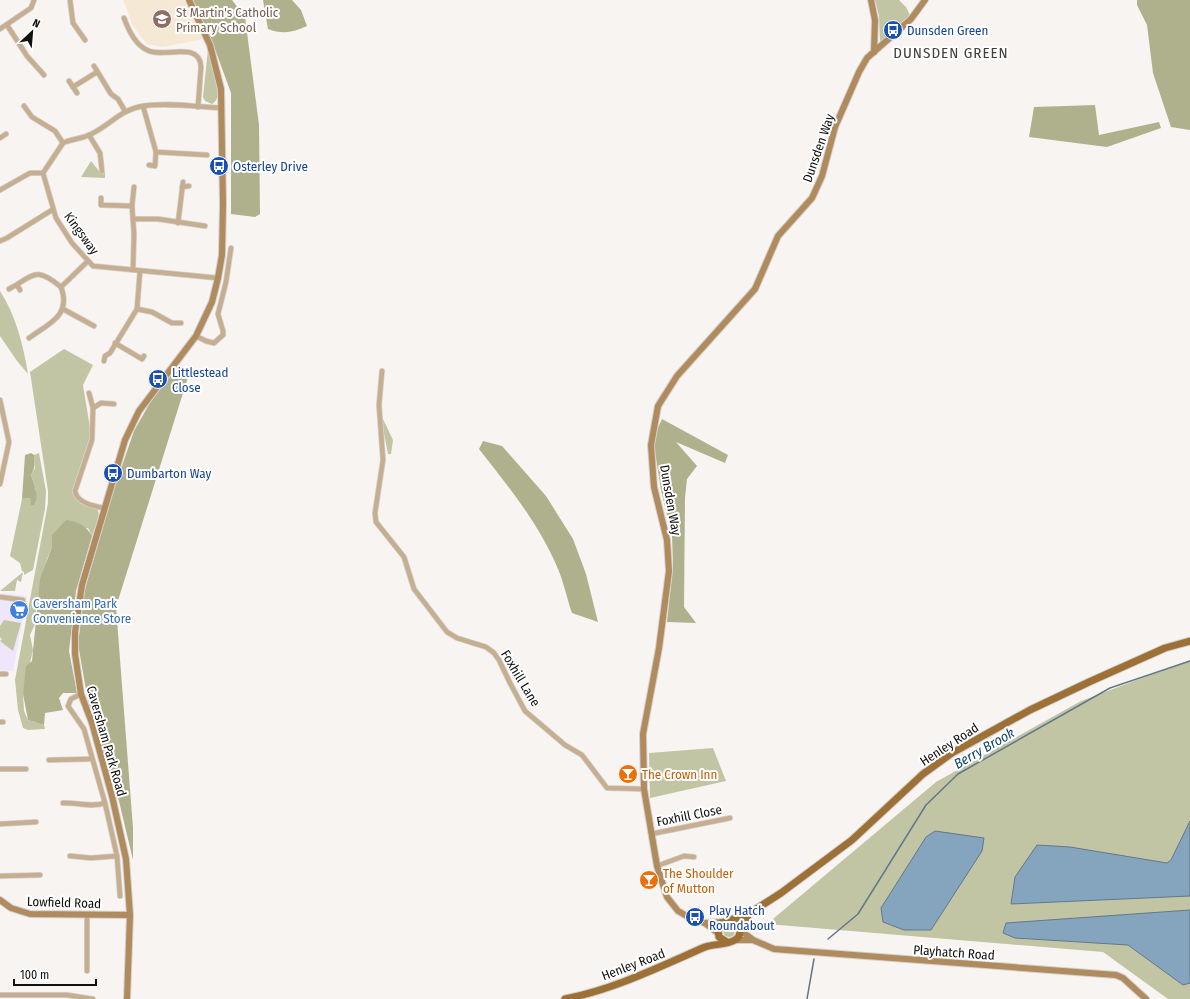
<svg xmlns="http://www.w3.org/2000/svg" width="1190" height="999" viewBox="0 0 1190 999" font-family="'Fira Sans Condensed',sans-serif">
  <rect width="100%" height="100%" fill="#f8f4f2"/>
  <path fill="#f0e6fb" d="M3,593L27,596L13,671L0,670V594Z"/>
  <path fill="#f5e9d5" d="M123,0H184L203,39L163,47L147,44L133,26Z"/>
  <g fill="#c2c5a3">
    <path d="M875,0H899L906,7L910,15L882,43L880,42L879,16Z"/>
    <path d="M208,49C211,61 226,98 212,104L205,101L203,97Z"/>
    <path d="M91,161L99,171H105V178L81,177Z"/>
    <path d="M0,291C16,316 23,344 28,374L17,361L0,336Z"/>
    <path d="M64,349L93,365L83,385L91,434L72,491C76,505 88,503 98,510L99,517L92,536L88,528L52,535V547L47,559L36,606V622L30,635L33,650L23,694L24,711L28,720L44,725L45,729L28,730L23,728L18,710L15,680L48,503V491L30,372Z"/>
    <path d="M383,419L393,440L391,454H388L382,423Z"/>
    <path d="M39,453L46,491L45,509L33,570L24,575V572L22,571L20,563L10,556L22,499L30,498V502L36,490L31,475L35,468L34,455Z"/>
    <path d="M23,572L21,582L17,580L15,591H0Z"/>
    <path d="M4,620L21,623L13,651L0,641L2,639L0,637V626Z"/>
    <path d="M1190,660V999H1168L1103,952L767,924L936,782L1081,701Z"/>
    <path d="M713,748L726,781L650,798L649,753Z"/>
    <circle cx="729" cy="931" r="6"/>
  </g>
  <g fill="#afb18c">
    <path d="M193,0H232L245,17L259,125L260,214L255,217L231,214V93L212,41Z"/>
    <path d="M263,0H292L301,10L307,26C294,32 283,35 268,29Z"/>
    <path d="M1137,0H1190V130L1171,127L1153,73L1147,25L1137,5Z"/>
    <path d="M1095,105L1099,135L1159,122L1161,128L1107,147L1029,137L1034,107Z"/>
    <path d="M175,371L188,377L116,607L133,828V860L119,801L89,707L78,644L85,589L112,495L134,431L155,394Z"/>
    <path d="M662,419L728,455L725,463L676,442L697,466L687,479L685,498L684,607L696,623L667,622L673,567L672,535L661,490L653,439Z"/>
    <path d="M483,441L502,446L546,496L573,539L586,574L598,622L572,613C567,599 564,583 558,569C540,525 508,486 479,449Z"/>
    <path d="M31,453L34,455C35,464 35,468 31,475C34,485 40,496 34,505H31L30,498L22,499L25,455Z"/>
    <path d="M66,520C78,522 86,525 92,536L76,591L69,651L77,693H63L59,698L63,710L45,713L44,725L28,720L23,694L26,666L32,661L40,579L52,547V535Z"/>
  </g>
  <g fill="#85a5be" stroke="#62788a">
    <path d="M1190,821V896L1011,904L1015,877L1037,845L1070,847L1167,863L1171,860Z"/>
    <path d="M935,831L984,838L982,851L931,930H904L883,922L881,908L926,837Z"/>
    <path d="M1190,910V983L1183,985L1128,945L1015,938L1003,933L1006,923Z"/>
  </g>
  <g fill="none" stroke-linecap="round" stroke-linejoin="round">
    <g stroke="#62788a" stroke-width="1.5">
      <path d="M828,939L858,914L926,805L958,774L1110,688L1190,661"/>
      <path d="M807,999L814,959"/>
    </g>
    <defs>
      <g id="street">
        <path d="M70,0L73,23L85,40"/>
        <path d="M124,18C128,29 136,45 147,50C163,59 200,40 201,67L198,107"/>
        <path d="M7,25L27,56L44,75"/>
        <path d="M0,29L31,8L34,0"/>
        <path d="M94,66L111,94L118,99L125,111"/>
        <path d="M69,81L73,87"/>
        <path d="M77,93L73,87L97,72"/>
        <path d="M24,106L32,117L55,131L63,143"/>
        <path d="M143,106L156,152L207,155"/>
        <path d="M89,135L100,153L102,171"/>
        <path d="M0,138L6,134"/>
        <path d="M149,165L155,166L156,152"/>
        <path d="M182,187L189,186"/>
        <path d="M0,190L30,173H43"/>
        <path d="M101,198V205L132,206"/>
        <path d="M133,219H158L205,226"/>
        <path d="M178,223L183,182"/>
        <path d="M0,241L7,238L52,210"/>
        <path d="M133,270L134,234L132,206L134,187"/>
        <path d="M218,278L93,266L72,243L56,218L43,173L63,143C71,139 81,139 89,135C108,127 121,109 143,106C167,102 198,107 222,108"/>
        <path d="M17,285L20,290"/>
        <path d="M9,289C35,275 35,266 61,287"/>
        <path d="M63,309L94,326"/>
        <path d="M137,309L152,312L172,323H181"/>
        <path d="M196,336L206,341L214,343L223,335V331L218,314L226,282L231,248"/>
        <path d="M29,338C48,324 72,316 61,287L88,261"/>
        <path d="M115,343L142,359L144,356"/>
        <path d="M104,361L105,356L110,353L137,309L140,271"/>
        <path d="M382,371L379,405L383,460L375,513L376,522L404,557L414,589L447,632L457,638L486,647L494,653L499,660L510,683L525,711L565,745L582,755L607,788L644,789"/>
        <path d="M89,393L93,408L92,440L75,491C77,503 93,506 104,508"/>
        <path d="M0,400L9,442L0,484"/>
        <path d="M93,408L101,403L114,404"/>
        <path d="M0,597L23,600"/>
        <path d="M0,674H6"/>
        <path d="M81,694L71,699L68,706L84,729L105,803L117,856L120,896"/>
        <path d="M0,722H3"/>
        <path d="M49,760L92,759"/>
        <path d="M0,769H26"/>
        <path d="M63,803C78,802 90,808 105,803"/>
        <path d="M0,824L36,822"/>
        <path d="M651,834L730,818"/>
        <path d="M70,856L91,858L117,856"/>
        <path d="M657,866L684,856L694,857"/>
        <path d="M0,876L40,875"/>
        <path d="M87,915V971"/>
        <path d="M0,995H67L93,999"/>
      </g>
      <g id="secondary">
        <path d="M871,0L875,20L874,52"/>
        <path d="M0,900L11,908L30,914L130,915"/>
        <path d="M705,923L723,922"/>
        <path d="M740,930L753,940L774,949L1116,975L1123,978L1146,999"/>
        <path d="M718,933L705,923L692,919L678,911L667,897L657,866L644,789L643,734L659,648L669,571L667,540L654,487L651,445L658,406L677,376L755,289L778,236L812,198L822,176L835,127L859,72L867,58L911,19L925,0"/>
        <path d="M735,940H753"/>
        <path d="M127,999L130,915L126,859L112,796L92,723L81,694L75,654V632L82,585L125,440L139,411L196,336L212,302L218,278L222,255L223,204L221,89L210,45L189,0"/>
      </g>
      <g id="primary">
        <path d="M730,920L750,913L781,893L852,840L923,774L952,753L1030,710L1089,682L1165,648L1190,641"/>
        <path d="M740,929L750,913"/>
        <path d="M565,999C615,989 659,967 705,947C714,944 726,945 735,940C744,935 739,922 730,920L721,923L718,930L719,937L727,942"/>
      </g>
    </defs>
    <use href="#street" stroke="#d3d0ce" stroke-width="6"/>
    <use href="#secondary" stroke="#d3d0ce" stroke-width="8"/>
    <use href="#primary" stroke="#d3d0ce" stroke-width="9"/>
    <use href="#street" stroke="#c6ae90" stroke-width="4.5"/>
    <use href="#secondary" stroke="#af8b5d" stroke-width="6"/>
    <use href="#primary" stroke="#9d7135" stroke-width="7"/>
  </g>
  <defs>
    <symbol id="school-disc" viewBox="-11 -11 22 22"><circle r="9.5" fill="#8d6e63" stroke="#fff"/><path d="M0-5L7-2L0 1L-7-2ZM-4 1L0 2.5L4 1V4Q0 6-4 4Z" fill="#fff"/></symbol>
    <symbol id="bus-disc" viewBox="-11 -11 22 22"><circle r="9.5" fill="#1a4fb4" stroke="#fff"/><path d="M-5-6H5V4H4V6H2V4H-2V6H-4V4H-5ZM-3.5-4V0h7V-4ZM-3.5 1.2v1.5H-2V1.2ZM2 1.2v1.5H3.5V1.2Z" fill="#fff"/></symbol>
    <symbol id="supermarket-disc" viewBox="-11 -11 22 22"><circle r="9.5" fill="#3f7fe0" stroke="#fff"/><path d="M-6-5.5h2.5l.6 2H6L4.5 2H-2.5L-4.4-4H-6ZM-1.5 3.2a1.3 1.3 0 1 0 .1 0ZM3 3.2a1.3 1.3 0 1 0 .1 0Z" fill="#fff"/></symbol>
    <symbol id="bar-disc" viewBox="-11 -11 22 22"><circle r="9.5" fill="#e8710a" stroke="#fff"/><path d="M-6-5H6L.8 .8V4.5H3.5V6h-7V4.5H-.8V.8Z" fill="#fff"/></symbol>
  </defs>
  <g fill-rule="evenodd">
    <use href="#school-disc" x="151" y="8" width="22" height="22"/>
    <use href="#bus-disc" x="882" y="19" width="22" height="22"/>
    <use href="#bus-disc" x="208" y="155" width="22" height="22"/>
    <use href="#bus-disc" x="147" y="368" width="22" height="22"/>
    <use href="#bus-disc" x="102" y="462" width="22" height="22"/>
    <use href="#supermarket-disc" x="8" y="599" width="22" height="22"/>
    <use href="#bar-disc" x="617" y="763" width="22" height="22"/>
    <use href="#bar-disc" x="638" y="869" width="22" height="22"/>
    <use href="#bus-disc" x="684" y="906" width="22" height="22"/>
  </g>
  <g text-anchor="middle" stroke-width="4" stroke-linejoin="round" paint-order="stroke">
    <g font-size="13" fill="#785e54" stroke="#fff" text-anchor="start">
      <text x="176" y="17">St Martin's Catholic<tspan x="176" dy="15">Primary School</tspan></text>
    </g>
    <g font-size="13" fill="#164399" stroke="#fff" text-anchor="start">
      <text x="907" y="35">Dunsden Green</text>
      <text x="233" y="171">Osterley Drive</text>
      <text x="172" y="377">Littlestead<tspan x="172" dy="15">Close</tspan></text>
      <text x="127" y="478">Dumbarton Way</text>
      <text x="709" y="915">Play Hatch<tspan x="709" dy="15">Roundabout</tspan></text>
    </g>
    <g font-size="13" fill="#11100f" stroke="#fff">
      <text transform="translate(818 148) rotate(-71)" y="5">Dunsden Way</text>
      <text transform="translate(82 233) rotate(54)" y="5">Kingsway</text>
      <text transform="translate(671 500) rotate(80)" y="5">Dunsden Way</text>
      <text transform="translate(521 678) rotate(59)" y="5">Foxhill Lane</text>
      <text transform="translate(107 741) rotate(74)" y="5">Caversham Park Road</text>
      <text transform="translate(949 744) rotate(-33)" y="5">Henley Road</text>
      <text transform="translate(689 815) rotate(-11)" y="5">Foxhill Close</text>
      <text transform="translate(64 902) rotate(2)" y="5">Lowfield Road</text>
      <text transform="translate(954 952) rotate(4)" y="5">Playhatch Road</text>
      <text transform="translate(633 964) rotate(-21)" y="5">Henley Road</text>
    </g>
    <g font-size="13" fill="#366cbe" stroke="#fff" text-anchor="start">
      <text x="33" y="608">Caversham Park<tspan x="33" dy="15">Convenience Store</tspan></text>
    </g>
    <g font-size="13" fill="#c56008" stroke="#fff" text-anchor="start">
      <text x="642" y="779">The Crown Inn</text>
      <text x="663" y="878">The Shoulder<tspan x="663" dy="15">of Mutton</tspan></text>
    </g>
    <g font-size="14" font-style="italic" fill="#13496c" stroke="#fff">
      <text transform="translate(984 748) rotate(-30)" y="5">Berry Brook</text>
    </g>
    <g font-size="15" letter-spacing="1" fill="#413e3c" stroke="#fff">
      <text x="951" y="58">DUNSDEN GREEN</text>
    </g>
  </g>
  <g transform="translate(32 32) rotate(26)" stroke="#ffffff" stroke-width="3" paint-order="stroke">
  <path d="M0-3L7 15L0 10L-7 15Z" fill="#11100f"/>
  <text y="-6" font-size="11" font-weight="bold" text-anchor="middle" fill="#11100f">N</text>
  </g>
  <path d="M14 979v6h82v-6" fill="none" stroke="#11100f" stroke-width="2"/>
  <text x="20" y="979" font-size="12" fill="#11100f" stroke="#ffffff" stroke-width="3" paint-order="stroke">100 m</text>
</svg>
